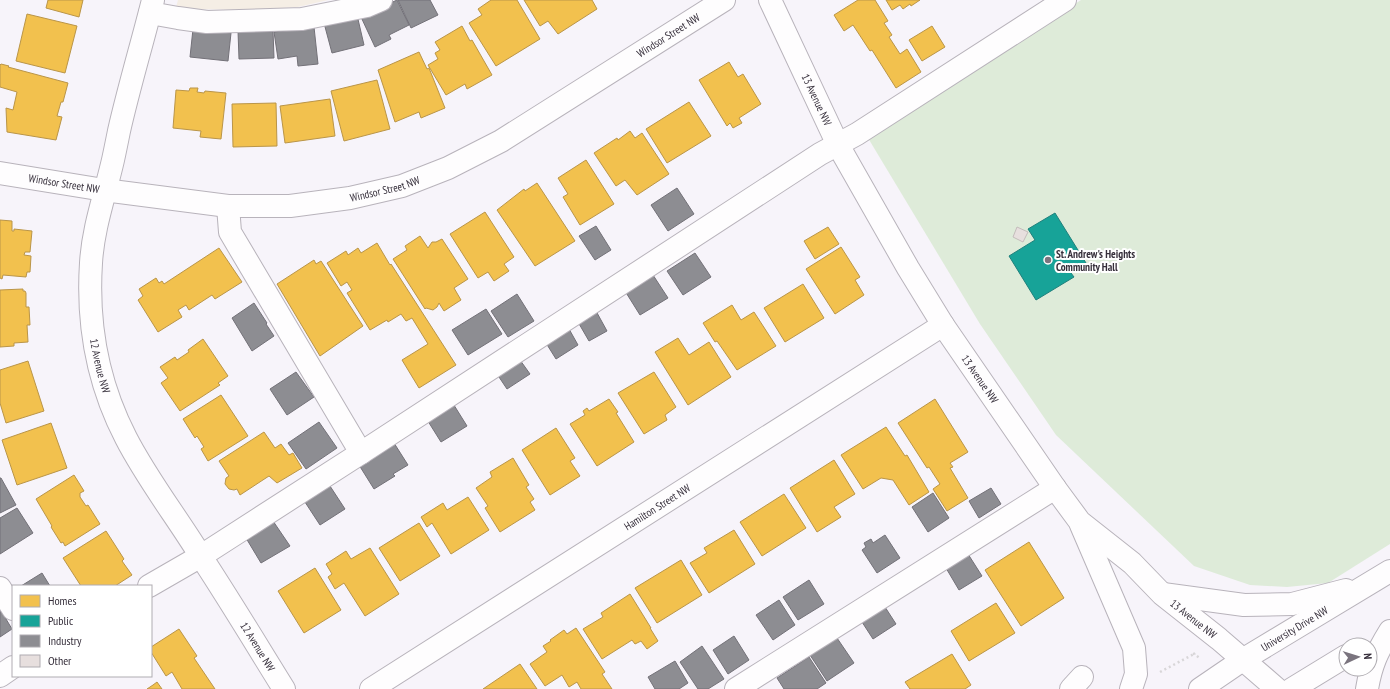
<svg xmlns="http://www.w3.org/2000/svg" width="1390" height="689" viewBox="0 0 1390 689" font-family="'PT Sans Narrow',sans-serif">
  <rect width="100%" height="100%" fill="#f7f4fa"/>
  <path fill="#f5eee5" d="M178,0H328L298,7L251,10L183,9L176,7Z"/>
  <path fill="#deebd9" d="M1081,0H1390V544L1328,583L1287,587L1250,585L1194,566L1056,435L980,324L868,138Z"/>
  <g fill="#f2c14e" stroke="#ba9548">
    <path d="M48,0H83L79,17L46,8Z"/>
    <path d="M491,0H517L540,39L496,66L469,23L482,15L478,9Z"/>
    <path d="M524,0H592L597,9L558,34L548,21L540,26Z"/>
    <path d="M858,0H875L888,21L884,23L892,35L889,37L900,54L907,49L921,72L896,88L872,50L870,51L853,25L844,31L834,15Z"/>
    <path d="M886,0H920L911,6L910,4L903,9L900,5L892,10Z"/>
    <path d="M27,14L77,26L65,73L16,61Z"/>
    <path d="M462,26L470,41L472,40L492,75L467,89L465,84L446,95L428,65L438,59L435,53L440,50L435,42Z"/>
    <path d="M932,26L945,47L922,61L909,40Z"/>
    <path d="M419,52L427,69L429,68L445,108L421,118L419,112L395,122L378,70Z"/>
    <path d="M729,62L738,77L743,74L761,104L739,118L742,123L733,128L730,123L727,126L699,80Z"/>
    <path d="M1,64L9,66L8,67L68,83L63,102H61L57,116L62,117L56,140L7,132L6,108L13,110L17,92L0,87V65Z"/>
    <path d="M377,80L390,129L344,141L331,91Z"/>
    <path d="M190,88H198L197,92L204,93L205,91L226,93L221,139L200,137L201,131L173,128L176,90L189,91Z"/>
    <path d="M330,99L335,136L285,143L280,106Z"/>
    <path d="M689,102L711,136L667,163L646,129Z"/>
    <path d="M276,103L277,146L233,147L232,104Z"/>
    <path d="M630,131L635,138L642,133L669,174L637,195L625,180L616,186L594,153L617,138L618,140Z"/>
    <path d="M586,160L614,204L580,225L563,197L568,194L558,178Z"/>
    <path d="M537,183L575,241L535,266L497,210L524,189L525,191Z"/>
    <path d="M485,212L514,257L504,264L509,271L494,281L488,272L478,278L450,234Z"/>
    <path d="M0,220L12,221V231H14V229L32,231L30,252H25L24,255L31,256L30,272H27L26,277L3,275L2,279L0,278Z"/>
    <path d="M828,227L839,244L815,259L804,241Z"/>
    <path d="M420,236L428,248L432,242H436L442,239L468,279L454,288L461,300L444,311L439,303L437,307L433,310L426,308L425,309L393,259L407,250L405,246Z"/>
    <path d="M377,243L390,265L391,264L456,365L419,388L402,360L428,344L412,318L406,321L401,314L388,322L387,320L370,330L347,293L352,290L347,282L341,286L327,263L346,251L348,255L358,248L361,253Z"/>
    <path d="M841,247L860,277L855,280L864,295L835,314L806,269Z"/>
    <path d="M219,248L242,282L215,299L212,295L189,310L186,305L178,310L182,317L158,332L138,300L143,296L139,289L156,278L159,283L162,281L164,284Z"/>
    <path d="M314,260L316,264L321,261L363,326L320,356L277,284Z"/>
    <path d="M803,284L824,318L785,342L764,308Z"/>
    <path d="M23,289V291H25L26,293V307H29L30,325H27L28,342L14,343V346L0,347V290Z"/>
    <path d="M732,305L741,320L754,312L776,346L737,370L717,341L715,342L703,323Z"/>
    <path d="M678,338L689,355L709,342L731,377L688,405L655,352Z"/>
    <path d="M203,339L228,376L218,383L220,385L180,411L161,383L168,378L160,367L175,357L177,360L189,352L188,350Z"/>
    <path d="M28,361L44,411L6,423L0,403V370Z"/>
    <path d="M654,372L676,407L665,415L667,420L644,434L618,393Z"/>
    <path d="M221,395L248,436L208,461L201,449L204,447L197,436L195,438L183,419Z"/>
    <path d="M609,399L618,412L616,413L634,442L597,466L570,424L585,415L583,411L587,408L589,411Z"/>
    <path d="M935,399L968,452L950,463L953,467L950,468L968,498L947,511L933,489L940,484L929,467L927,468L898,423Z"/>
    <path d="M51,423L67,468L17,485L2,440Z"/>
    <path d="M886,427L905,456L907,455L929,492L909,505L893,480L881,478L863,489L841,455Z"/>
    <path d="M556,428L575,458L570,461L580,476L550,495L522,450Z"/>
    <path d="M264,432L275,448L281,444L289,455L293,453L302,468L277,483L269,476L240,495L237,489L234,490L229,489L225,484L226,478L229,476L219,461Z"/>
    <path d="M513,458L529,485L526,487L534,499L530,502L535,510L500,532L485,508L488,506L476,488L492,477L490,472Z"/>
    <path d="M834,460L855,494L834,507L841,517L817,532L790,488Z"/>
    <path d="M74,475L84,491L80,493V497L86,506L88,505L100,524L65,546L63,542L61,543L51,527L52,526L36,499Z"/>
    <path d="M784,494L806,528L762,556L740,522Z"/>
    <path d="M468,497L489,530L451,554L432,523L427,527L421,517L443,503L447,510Z"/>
    <path d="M419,523L440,556L400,581L379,548Z"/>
    <path d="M734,530L755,564L709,593L690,563L707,553L704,548Z"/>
    <path d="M106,531L124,559L122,561L132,575L115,586H81L63,558Z"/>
    <path d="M1029,542L1064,598L1021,626L985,570Z"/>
    <path d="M370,548L399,594L365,616L344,583L335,589L328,577L332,574L326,564L346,551L351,559Z"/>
    <path d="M681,560L702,595L657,623L635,588Z"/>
    <path d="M315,568L341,610L304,633L278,591Z"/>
    <path d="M630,594L651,628H650L658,641L647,649L641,641L635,644L632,640L602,659L583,629L603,617L601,613Z"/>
    <path d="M996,603L1015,633L969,661L951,631Z"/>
    <path d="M576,628L605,672L602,674L612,689H581L577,682L569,687L562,675L545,686L530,664L547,652L543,646L551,641L550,640L564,630L567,634Z"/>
    <path d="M179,629L197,656L194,658L215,689H182L172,672L166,676L151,652V647Z"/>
    <path d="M952,654L971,685L965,689H910L905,682Z"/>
    <path d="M520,664L537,689H483Z"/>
    <path d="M157,682L162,689H147L153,685Z"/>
  </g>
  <path fill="#17a398" stroke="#20807c" d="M1055,213L1086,263L1071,273L1074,277L1036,300L1009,256L1035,240L1028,229Z"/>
  <g fill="#8d8d92" stroke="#737178">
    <path d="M397,0L409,25L389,35L391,39L375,47L361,17Z"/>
    <path d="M398,0H430L438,15L411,28Z"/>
    <path d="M357,15L364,45L332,53L324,23Z"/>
    <path d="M314,27L318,64L298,66L297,56L278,59L274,32Z"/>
    <path d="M193,29L231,33L228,61L190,57Z"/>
    <path d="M238,31H273L274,58L239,59Z"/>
    <path d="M677,188L694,214L668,231L651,205Z"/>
    <path d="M596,226L611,250L595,260L579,236Z"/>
    <path d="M695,253L711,277L683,295L667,271Z"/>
    <path d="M653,275L668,298L640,315L625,291Z"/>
    <path d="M517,294L534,321L508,337L491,311Z"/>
    <path d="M254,303L267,323L266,324L274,336L252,351L232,318Z"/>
    <path d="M486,309L502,334L468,355L452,330Z"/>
    <path d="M596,311L607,331L589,341L578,322Z"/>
    <path d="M569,329L578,345L556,359L546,343Z"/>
    <path d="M520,360L530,374L507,389L497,374Z"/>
    <path d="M296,372L314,397L287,415L270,389Z"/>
    <path d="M452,402L467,426L441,442L426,418Z"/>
    <path d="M319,422L337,448L306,469L288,443Z"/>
    <path d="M394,443L408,465L393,474L395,476L374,489L359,465Z"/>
    <path d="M0,478H1L16,505L0,513Z"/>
    <path d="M328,483L345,509L320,525L303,499Z"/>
    <path d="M991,488L1001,504L979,518L969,501Z"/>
    <path d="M933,493L949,518L928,532L912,507Z"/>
    <path d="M17,508L33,533L0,554V518Z"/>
    <path d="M273,521L290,546L261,563L246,538Z"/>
    <path d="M885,535L900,558L877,573L862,550L866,547L864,543L871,539L873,543Z"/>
    <path d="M968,554L982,576L959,590L946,568Z"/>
    <path d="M42,573L50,586H21Z"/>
    <path d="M809,580L824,604L798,620L783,597Z"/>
    <path d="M779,600L795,625L773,640L756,615Z"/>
    <path d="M885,607L896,624L873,639L862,622Z"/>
    <path d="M0,609L12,629L0,637Z"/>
    <path d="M734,636L749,660L728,674L713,650Z"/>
    <path d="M837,638L854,663L827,681L810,655Z"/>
    <path d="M702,646L724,679L708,689H698L680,662Z"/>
    <path d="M809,657L826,683L817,689H784L777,678Z"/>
    <path d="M675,661L688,683L679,689H655L648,677Z"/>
  </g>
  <path fill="#e7dfde" stroke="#c4bcbb" d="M1017,227L1028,232L1023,242L1013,237Z"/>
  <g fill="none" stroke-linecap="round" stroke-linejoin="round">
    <defs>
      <g id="minor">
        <path id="s1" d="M153,0C142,44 129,87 119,131C117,141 115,151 113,160C105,195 93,228 91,263C87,324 98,384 126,438C147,479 176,516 200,555C229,599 256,644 284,689"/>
        <path id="s2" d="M770,0L838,145L908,268L943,325L1055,488L1080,522L1132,563L1162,594L1219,639L1277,689"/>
        <path d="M150,13L178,18L207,22L302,19L367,6L381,0"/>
        <path id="s3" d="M0,173L104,190L228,206H290L350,198L402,186L448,168L501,141L724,0"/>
        <path d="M228,206L230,232L361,453"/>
        <path d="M1081,525L1134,648L1136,674L1131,689"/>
        <path d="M149,586L201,556L361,453L820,154L857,134L1065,0"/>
        <path d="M0,588L13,609"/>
        <path d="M1163,594L1244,605L1292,604L1346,590"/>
        <path d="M0,676L13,667"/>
        <path id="s4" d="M371,689L943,325"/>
        <path d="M736,689L1055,488"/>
        <path d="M1071,689L1082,677"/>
        <path id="s5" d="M1200,689L1244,659L1390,571"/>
        <path d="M1292,689L1346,656"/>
        <path d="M1367,689C1371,665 1377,652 1390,631"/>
      </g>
    </defs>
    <use href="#minor" stroke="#b8b3bb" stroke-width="24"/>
    <g stroke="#d8d6d8" stroke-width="2.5" stroke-dasharray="2 3" stroke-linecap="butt">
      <path d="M1195,653L1194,654L1201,659"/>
      <path d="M1160,672L1194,654"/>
    </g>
    <use href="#minor" stroke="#fefdfe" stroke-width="22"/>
  </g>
  <circle fill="#7a747e" stroke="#fff" stroke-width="1.5" cx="1048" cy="260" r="4"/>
  <g text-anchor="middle" stroke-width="4" stroke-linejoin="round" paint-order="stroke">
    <g font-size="11" fill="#362f3b" stroke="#fff">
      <text dy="4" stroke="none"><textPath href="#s3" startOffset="713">Windsor Street NW</textPath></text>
      <text dy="4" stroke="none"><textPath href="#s2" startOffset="110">13 Avenue NW</textPath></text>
      <text dy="4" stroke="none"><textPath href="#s3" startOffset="65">Windsor Street NW</textPath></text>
      <text dy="4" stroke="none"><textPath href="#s3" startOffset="389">Windsor Street NW</textPath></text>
      <text dy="4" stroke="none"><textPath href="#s1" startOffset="374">12 Avenue NW</textPath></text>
      <text dy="4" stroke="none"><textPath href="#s2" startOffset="434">13 Avenue NW</textPath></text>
      <text dy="4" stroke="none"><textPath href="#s4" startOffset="339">Hamilton Street NW</textPath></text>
      <text dy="4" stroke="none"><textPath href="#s2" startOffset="758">13 Avenue NW</textPath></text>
      <text dy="4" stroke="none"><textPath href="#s5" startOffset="112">University Drive NW</textPath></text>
      <text dy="4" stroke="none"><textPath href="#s1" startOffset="698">12 Avenue NW</textPath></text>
    </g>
    <g font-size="11" font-weight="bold" fill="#362f3b" stroke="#fff" text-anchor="start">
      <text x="1056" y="258">St. Andrew's Heights<tspan x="1056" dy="13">Community Hall</tspan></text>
    </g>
  </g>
  <rect x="12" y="585" width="140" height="92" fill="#ffffff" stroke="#afacb1"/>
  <rect x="20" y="595" width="20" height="12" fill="#f2c14e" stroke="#afacb1"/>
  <text x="48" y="605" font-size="12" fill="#362f3b">Homes</text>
  <rect x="20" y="615" width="20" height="12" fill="#17a398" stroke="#afacb1"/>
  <text x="48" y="625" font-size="12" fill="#362f3b">Public</text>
  <rect x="20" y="635" width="20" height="12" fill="#8d8d92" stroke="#afacb1"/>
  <text x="48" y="645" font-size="12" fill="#362f3b">Industry</text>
  <rect x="20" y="655" width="20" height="12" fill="#e7dfde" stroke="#afacb1"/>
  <text x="48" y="665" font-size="12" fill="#362f3b">Other</text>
  <g transform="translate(1358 657) rotate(86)"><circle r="19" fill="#ffffff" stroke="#afacb1"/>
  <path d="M0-3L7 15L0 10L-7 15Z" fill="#7a747e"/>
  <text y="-6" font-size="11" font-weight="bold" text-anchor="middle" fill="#362f3b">N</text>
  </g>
</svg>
